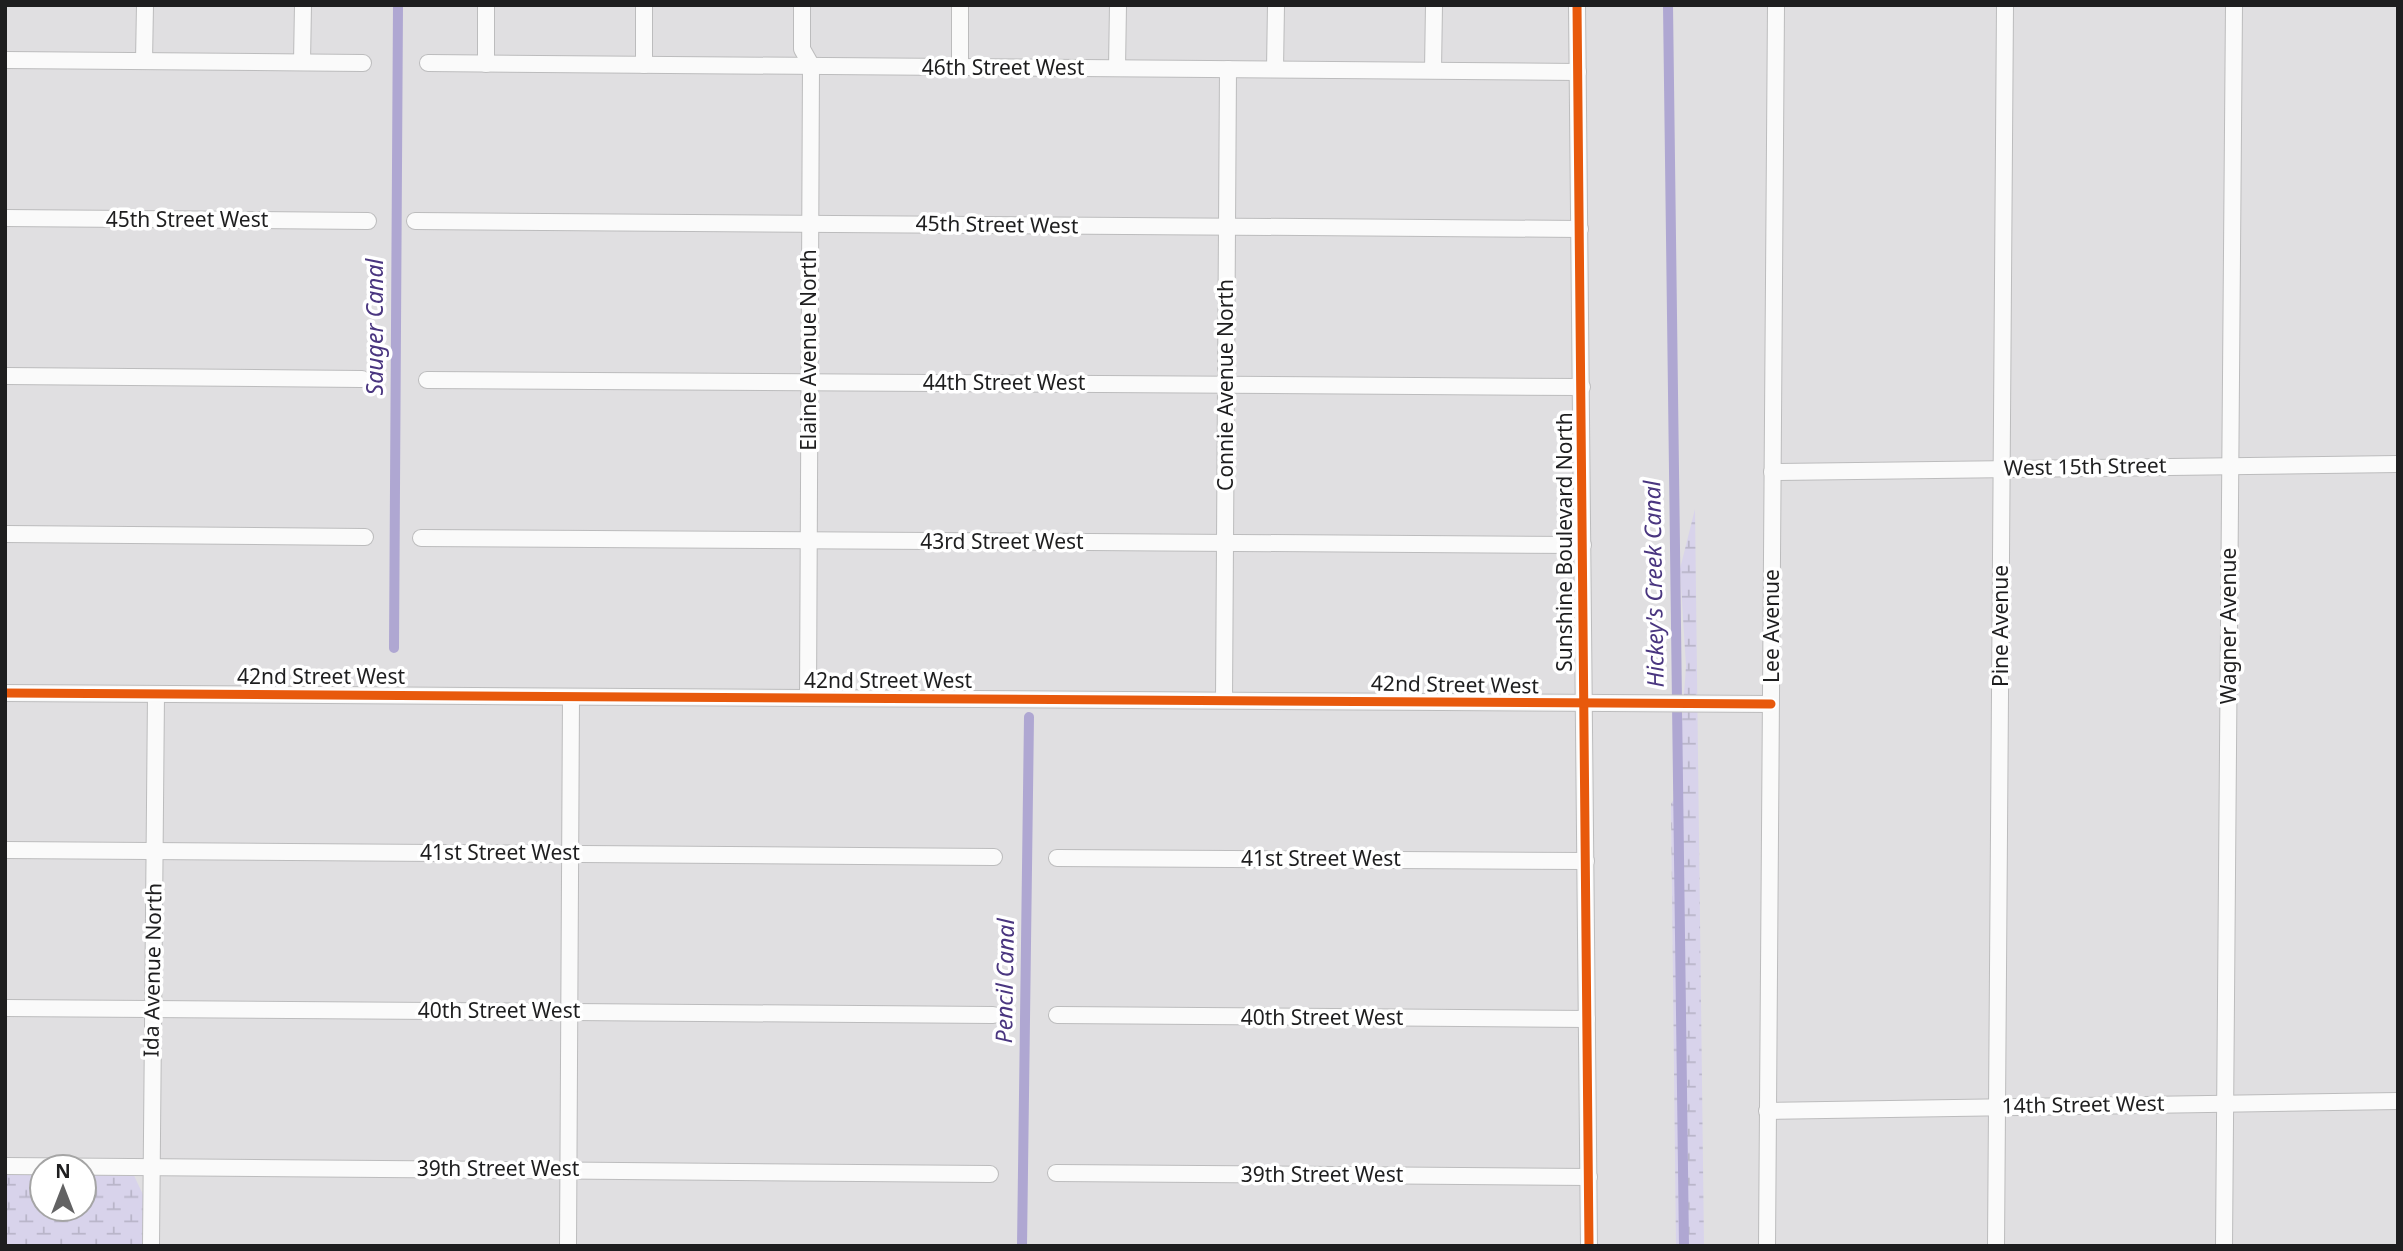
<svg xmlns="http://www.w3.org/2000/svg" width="2403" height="1251" viewBox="0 0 2403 1251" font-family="'Noto Sans',sans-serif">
  <defs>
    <pattern id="wetland-marsh" width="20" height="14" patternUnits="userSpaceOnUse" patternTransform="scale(1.75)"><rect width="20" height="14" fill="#d8d3eb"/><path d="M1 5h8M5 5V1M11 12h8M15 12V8" fill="none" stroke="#b9b5c9"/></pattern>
  </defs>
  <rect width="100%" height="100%" fill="#e0dfe1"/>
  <g fill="url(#wetland-marsh)" fill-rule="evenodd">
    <path d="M1695,509L1704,1246H1676L1671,804L1677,794L1686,666L1680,569Z"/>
    <path d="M5,1162L129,1165L147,1203L150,1246H5ZM42,1167H84V1209H42Z"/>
  </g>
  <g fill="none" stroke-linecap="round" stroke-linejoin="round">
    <g stroke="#afa7d2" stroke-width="10">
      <path d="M1668,5L1684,1246"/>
      <path d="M394,648L398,5"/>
      <path d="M1022,1246L1029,717"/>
    </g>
    <defs>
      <g id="minor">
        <path d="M486,5V64"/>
        <path d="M802,5V49L811,65L808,698"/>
        <path d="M1577,5L1589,1246"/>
        <path d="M5,60L363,63"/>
        <path d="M144,61L145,5"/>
        <path d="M302,62L303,5"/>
        <path d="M428,63L1578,72"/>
        <path d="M644,65V5"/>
        <path d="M960,67V5"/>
        <path d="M1117,68L1118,5"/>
        <path d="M1275,69L1276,5"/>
        <path d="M1433,70L1434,5"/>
        <path d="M5,218L368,221"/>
        <path d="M415,221L1580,229"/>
        <path d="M5,376L362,379"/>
        <path d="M427,380L1582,387"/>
        <path d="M1772,472L2398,464"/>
        <path d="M5,534L365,537"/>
        <path d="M421,538L1583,545"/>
        <path d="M5,693L1771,704"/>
        <path d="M1224,700L1228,69"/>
        <path d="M5,850L994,857"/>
        <path d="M1057,858L1586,861"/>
        <path d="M5,1008L993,1015"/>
        <path d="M1057,1015L1587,1019"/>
        <path d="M1767,1111L2398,1101"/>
        <path d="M5,1166L990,1174"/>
        <path d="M1056,1173L1589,1177"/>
        <path d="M151,1246L156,694"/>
        <path d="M568,1246L571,697"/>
        <path d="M1767,1246L1776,5"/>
        <path d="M1996,1246L2005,5"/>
        <path d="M2224,1246L2234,5"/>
      </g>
    </defs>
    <use href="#minor" stroke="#bcbcbd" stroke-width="18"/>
    <use href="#minor" stroke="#fafafa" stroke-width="16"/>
    <defs>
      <g id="cycleway">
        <path d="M1577,5L1589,1246"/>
        <path d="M5,693L1771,704"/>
      </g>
    </defs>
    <use href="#cycleway" stroke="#fff" stroke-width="13"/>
    <use href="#cycleway" stroke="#e8590c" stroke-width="9"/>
  </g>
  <g text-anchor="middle" stroke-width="7" stroke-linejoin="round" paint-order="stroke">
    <g font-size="21" fill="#1e1e1f" stroke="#fff">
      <text x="1003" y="75">46th Street West</text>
      <text x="187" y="227">45th Street West</text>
      <text transform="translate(997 225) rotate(1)" y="7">45th Street West</text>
      <text transform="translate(809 350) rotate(-90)" y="7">Elaine Avenue North</text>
      <text x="1004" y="390">44th Street West</text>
      <text transform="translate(1226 385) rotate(-90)" y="7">Connie Avenue North</text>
      <text transform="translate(2085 467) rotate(-1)" y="7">West 15th Street</text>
      <text x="1002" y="549">43rd Street West</text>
      <text transform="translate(1565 542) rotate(-90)" y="7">Sunshine Boulevard North</text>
      <text transform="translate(1772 626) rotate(-90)" y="7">Lee Avenue</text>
      <text transform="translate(2001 626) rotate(-90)" y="7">Pine Avenue</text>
      <text transform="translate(2229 626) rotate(-90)" y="7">Wagner Avenue</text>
      <text x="321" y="684">42nd Street West</text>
      <text x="888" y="688">42nd Street West</text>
      <text transform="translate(1455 685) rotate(1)" y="7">42nd Street West</text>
      <text x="500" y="860">41st Street West</text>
      <text x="1321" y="866">41st Street West</text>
      <text transform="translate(153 970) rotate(-89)" y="7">Ida Avenue North</text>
      <text x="499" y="1018">40th Street West</text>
      <text x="1322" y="1025">40th Street West</text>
      <text transform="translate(2083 1105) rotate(-1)" y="7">14th Street West</text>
      <text x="498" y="1176">39th Street West</text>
      <text x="1322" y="1182">39th Street West</text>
    </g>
    <g font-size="23" font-style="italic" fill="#4a3680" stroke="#fff">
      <text transform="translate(375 327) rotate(-90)" y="8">Sauger Canal</text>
      <text transform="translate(1654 584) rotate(-91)" y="8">Hickey's Creek Canal</text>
      <text transform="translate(1005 981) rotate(-89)" y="8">Pencil Canal</text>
    </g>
  </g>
  <rect width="2403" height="1251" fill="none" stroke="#1e1e1f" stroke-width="14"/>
  <g transform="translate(63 1188)"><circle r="33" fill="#ffffff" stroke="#a5a5a5" stroke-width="2"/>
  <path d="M0-5L12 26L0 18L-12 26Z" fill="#626263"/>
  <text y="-10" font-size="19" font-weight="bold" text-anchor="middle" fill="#1e1e1f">N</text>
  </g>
</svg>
